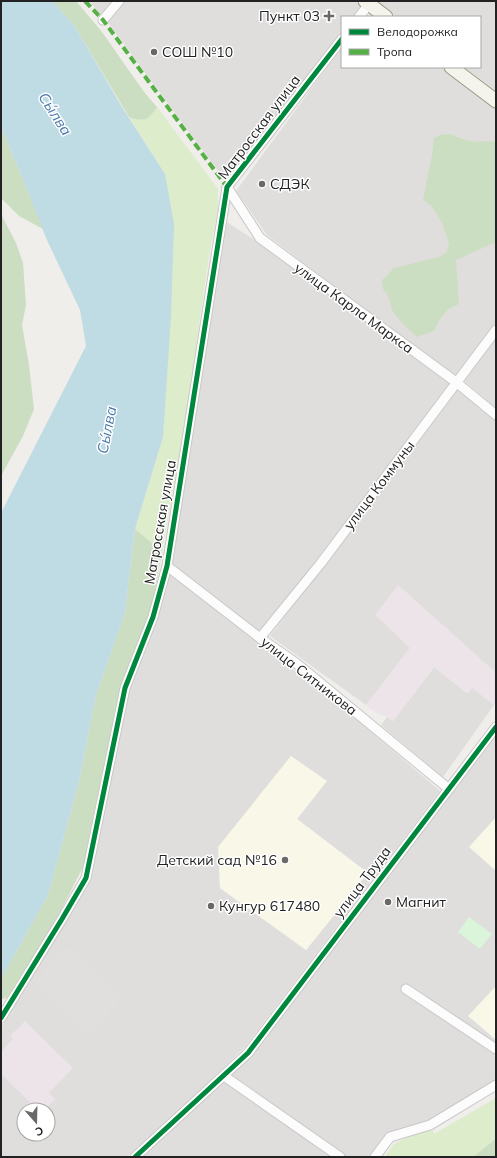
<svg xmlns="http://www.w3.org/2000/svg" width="497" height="1158" viewBox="0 0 497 1158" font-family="Mulish,sans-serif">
  <rect width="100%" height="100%" fill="#f0eeeb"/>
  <g fill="#dfdedc" fill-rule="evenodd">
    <path d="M89,1H114L102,16Z"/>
    <path d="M123,1H355L363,8L356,17H342V35L226,182L107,21Z"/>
    <path d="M377,1H496V91L464,67H480V17H397L376,2Z"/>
    <path d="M342,47V67H443L496,106V327L456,379L267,235L236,191Z"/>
    <path d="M225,221L255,240L452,383L260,634L170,565Z"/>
    <path d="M496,336V408L462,379Z"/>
    <path d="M457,389L496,421V673L398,585L410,648L366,705L270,636Z"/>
    <path d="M170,571L364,726L440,791L245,1047L182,1108L127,1157H1V1028L4,1022L89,881L127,696ZM291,756L326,781L297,819L368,873L306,950L220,888L219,847ZM24,1110H48V1134H24Z"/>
    <path d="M434,667L467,693L472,687L494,705L443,777L381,725L387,717L393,721Z"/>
    <path d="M496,734V1085L435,1124L389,1135L373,1157H342L228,1076L251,1054Z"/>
    <path d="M224,1082L334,1157H142Z"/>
  </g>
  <g fill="#ede4e9">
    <path d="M398,585L496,673V702L494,705L472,688L468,693L434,667L393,721L387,717L375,712L366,705L410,648L375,615Z"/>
    <path d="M25,1021L73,1068L49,1093L55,1099L44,1110H38L1,1074V1052L13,1039L10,1036Z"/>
  </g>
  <g fill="#f8f7e8">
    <path d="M291,756L327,781L297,819L368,873L306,950L220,888L218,847Z"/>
    <path d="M496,817V871L469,847Z"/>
    <path d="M496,986V1040L468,1016Z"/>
  </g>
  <g fill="#ddeccb">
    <path d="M157,107L218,189V209L211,244L199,324L190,421L173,490L161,557L152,543L135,529L163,437L165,174L129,117C144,122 148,120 157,107Z"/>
    <path d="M496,1098V1138L473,1157H385L394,1144L430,1125L434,1134Z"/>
  </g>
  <g fill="#cbdec1">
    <path d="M52,1H76L102,32L144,92L157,107C148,121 144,122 129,117L74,25Z"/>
    <path d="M1,127L27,189L43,229L19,216L1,198Z"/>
    <path d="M451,134C457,137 464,140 470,141C479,143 488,140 496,142V242L456,260L459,304C444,310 441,317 434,331L417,337L405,326L393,312L388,296L383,289L382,280L394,268L439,257L447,252L449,243L442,223L432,206L423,200L432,155L434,138L440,135Z"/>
    <path d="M1,214L16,243L23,263L26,305L22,325L29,365L34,409L23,436L1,476Z"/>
    <path d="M135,529L152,543L161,557L152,608L127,671L112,727L83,867L59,914L9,997L3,999L1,998V979L48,895L79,782L96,695L125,613Z"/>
    <path d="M496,1138V1157H473L494,1140Z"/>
  </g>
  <path fill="#daf5da" d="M469,917L492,934L480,949L458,932Z"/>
  <path fill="#e0dfde" d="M67,946L123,997L90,1034L38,988L35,981Z"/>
  <path fill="#bfdbe3" d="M1,1H52L74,25L122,107L165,174L174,224L171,316L163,437L135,529L125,613L96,695L79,782L48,895L1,979V513L86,346L80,310L46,238L27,189L1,127Z"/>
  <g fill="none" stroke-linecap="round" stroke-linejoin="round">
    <defs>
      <g id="street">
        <path d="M359,17L369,4"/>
        <path d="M103,20L119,1"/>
        <path d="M227,187L260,238L456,382L496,415"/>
        <path d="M167,566L260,638L296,663L449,789"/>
        <path d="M260,638L321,563L496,330"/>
        <path d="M406,989L496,1049"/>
        <path d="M1,1018L62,919L86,878L125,688L153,617L167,566L227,187L342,39"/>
        <path d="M224,1076L340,1157"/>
        <path d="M135,1157L248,1053L496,727"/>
        <path d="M375,1157L390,1137L430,1125L496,1085"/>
      </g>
      <g id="secondary">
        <path d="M365,1L386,17"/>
        <path d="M451,67L496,101"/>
      </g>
    </defs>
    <use href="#street" stroke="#c9c8c7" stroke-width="11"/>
    <use href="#secondary" stroke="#999a82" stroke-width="15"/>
    <use href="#street" stroke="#fdfcfc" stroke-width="9"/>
    <use href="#secondary" stroke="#f4f4ed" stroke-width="13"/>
    <path stroke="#55b145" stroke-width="4" stroke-dasharray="8 4" stroke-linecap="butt" d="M85,1L103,20L227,187"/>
    <defs>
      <g id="cycleway">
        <path d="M1,1018L62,919L86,878L125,688L153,617L167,566L227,187L342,39"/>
        <path d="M135,1157L248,1053L496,727"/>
      </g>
    </defs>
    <use href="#cycleway" stroke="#fff" stroke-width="8"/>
    <use href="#cycleway" stroke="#00873e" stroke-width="5"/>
  </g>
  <g fill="#6a6968" stroke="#fff" stroke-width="1.5">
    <path d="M327 10h4v4h4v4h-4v4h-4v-4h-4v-4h4z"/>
    <circle cx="154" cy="52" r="4"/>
    <circle cx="262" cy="184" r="4"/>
    <circle cx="285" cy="860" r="4"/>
    <circle cx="388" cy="902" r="4"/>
    <circle cx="211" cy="906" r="4"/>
  </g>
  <g text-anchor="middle" stroke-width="3" stroke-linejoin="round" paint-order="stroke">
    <g font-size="14" fill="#222" stroke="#fff" text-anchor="start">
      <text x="320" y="21" text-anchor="end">Пункт 03</text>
      <text x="162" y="57">СОШ №10</text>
      <text x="270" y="189">СДЭК</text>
      <text x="277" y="865" text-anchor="end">Детский сад №16</text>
      <text x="396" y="907">Магнит</text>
      <text x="219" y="911">Кунгур 617480</text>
    </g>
    <g font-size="14" fill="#222" stroke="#fff">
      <text transform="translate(259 127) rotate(-53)" y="5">Матросская улица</text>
      <text transform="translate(354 308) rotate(36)" y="5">улица Карла Маркса</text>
      <text transform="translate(379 485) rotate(-53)" y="5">улица Коммуны</text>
      <text transform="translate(160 522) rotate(-80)" y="5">Матросская улица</text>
      <text transform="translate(309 676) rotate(38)" y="5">улица Ситникова</text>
      <text transform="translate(362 882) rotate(-53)" y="5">улица Труда</text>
    </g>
    <g font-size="15" font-style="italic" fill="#4a7aab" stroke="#fff">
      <text transform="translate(55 114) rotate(57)" y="5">Сы́лва</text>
      <text transform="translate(107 430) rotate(-79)" y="5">Сы́лва</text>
    </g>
  </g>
  <rect width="497" height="1158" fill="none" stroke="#222222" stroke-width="4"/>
  <rect x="341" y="16" width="140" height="52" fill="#ffffff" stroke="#a7a7a7"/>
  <rect x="349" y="29" width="20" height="6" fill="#00873e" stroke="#a7a7a7"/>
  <text x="377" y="36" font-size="12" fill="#222222">Велодорожка</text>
  <rect x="349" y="49" width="20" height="6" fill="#55b145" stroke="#a7a7a7"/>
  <text x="377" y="56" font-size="12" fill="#222222">Тропа</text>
  <g transform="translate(36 1122) rotate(160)"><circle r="19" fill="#ffffff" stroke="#a7a7a7"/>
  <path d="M0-3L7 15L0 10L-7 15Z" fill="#6a6968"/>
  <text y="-6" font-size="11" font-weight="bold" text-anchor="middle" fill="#222222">С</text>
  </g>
</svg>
